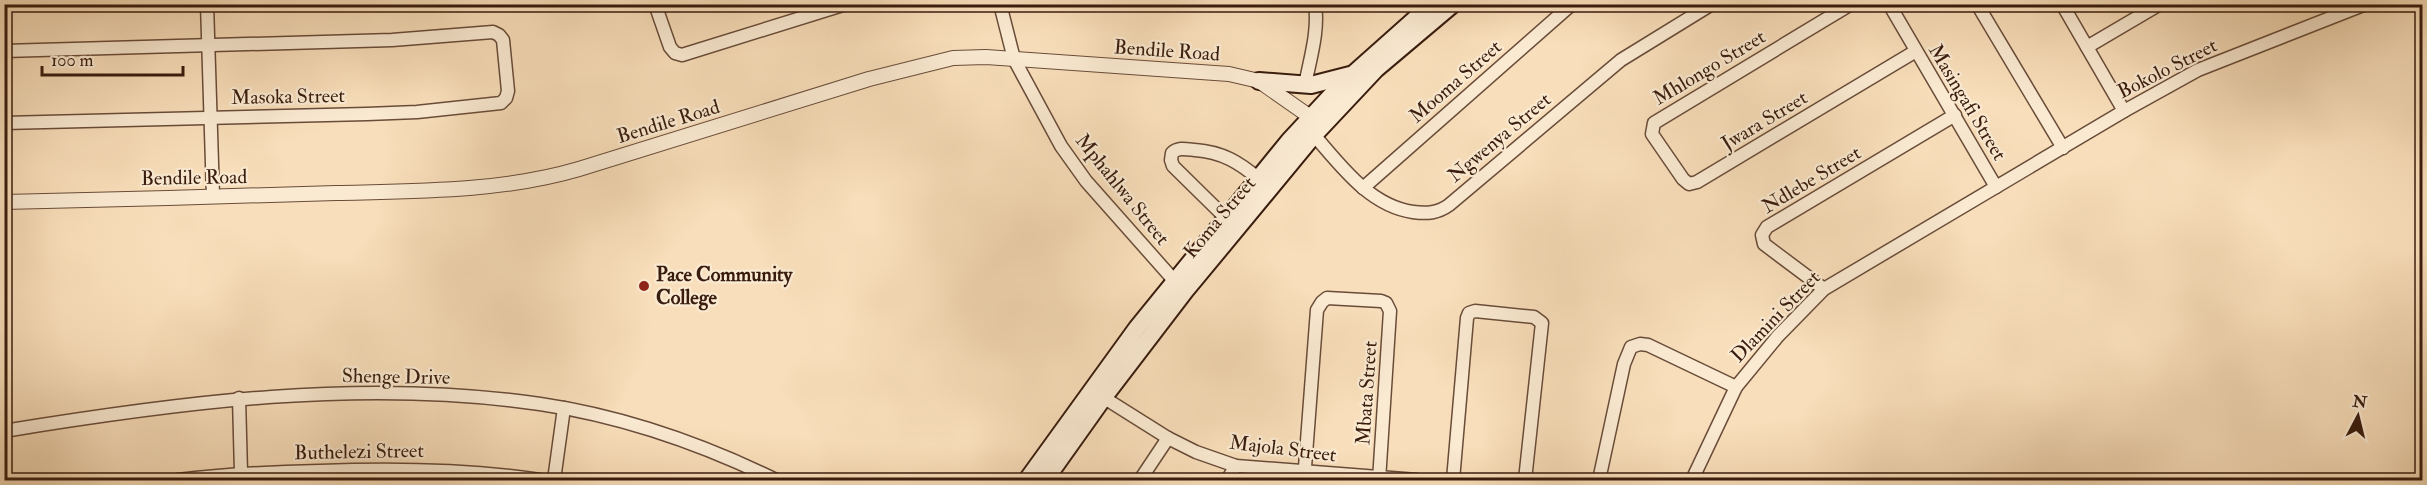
<svg xmlns="http://www.w3.org/2000/svg" width="2427" height="485" viewBox="0 0 2427 485" font-family="'IM FELL Double Pica',serif">
  <rect width="100%" height="100%" fill="#f8deba"/>
  <filter id="stains"><feTurbulence type="fractalNoise" baseFrequency=".00333" numOctaves="4"/><feColorMatrix values="0 0 0 0 .2 0 0 0 0 .09 0 0 0 0 .02 0 0 0 .5 -.17"/></filter>
  <radialGradient id="worn" r=".72"><stop offset=".6" stop-color="#630" stop-opacity="0"/><stop offset="1" stop-color="#630" stop-opacity=".3"/></radialGradient>
  <g fill="none" stroke-linecap="round" stroke-linejoin="round">
    <defs>
      <g id="minor">
        <path d="M207,4L213,196"/>
        <path d="M655,4L670,47L675,53L682,55L846,4"/>
        <path d="M1000,4L1014,59L1061,146L1086,181L1179,286"/>
        <path d="M1851,4L1654,123L1652,134L1683,179L1689,184L1697,182L1916,51"/>
        <path d="M1889,4L1996,187"/>
        <path d="M1977,4L2063,148"/>
        <path d="M2062,4L2124,111"/>
        <path d="M2087,47L2160,4"/>
        <path d="M4,51L392,40L493,32L499,35L503,40L508,91L506,98L501,103L417,112L367,114L4,123"/>
        <path d="M1305,85C1310,59 1319,31 1315,4"/>
        <path d="M1314,135C1341,166 1370,206 1413,212C1427,214 1438,213 1449,205L1621,60L1712,4"/>
        <path d="M1363,188L1572,4"/>
        <path d="M1232,224L1173,166L1171,160L1172,153C1178,147 1186,149 1195,150C1222,152 1239,162 1260,180"/>
        <path d="M1824,289L1764,244L1762,235L1767,227L1955,115"/>
        <path d="M1098,394L1168,438L1196,452L1236,466L1417,480"/>
        <path d="M239,398L241,473"/>
        <path d="M4,431C181,402 362,378 540,404C622,416 702,444 776,480"/>
        <path d="M178,480C225,474 272,472 320,471C394,468 467,469 540,480"/>
        <path d="M554,480L564,408"/>
        <path d="M1140,480L1168,438"/>
        <path d="M1227,480L1236,466"/>
        <path d="M1304,480L1317,310L1322,302L1327,298L1381,301L1386,303L1390,311L1379,480"/>
        <path d="M1453,480L1467,318L1469,313L1475,311L1534,317L1542,323L1525,480"/>
        <path d="M1599,480L1624,364L1631,347L1640,344L1648,345L1736,387"/>
        <path d="M1692,480L1736,387L1778,336L1824,289L2124,111L2198,70L2366,4"/>
      </g>
      <path id="tertiary" d="M4,202C115,199 225,197 336,193C416,191 501,192 579,169L869,79L953,58L986,57L1229,74L1259,81L1319,123"/>
      <g id="secondary">
        <path d="M1259,81L1311,85L1350,75"/>
        <path d="M1027,480L1137,328L1289,141L1341,85L1432,4"/>
        <path d="M1045,480L1104,397L1185,291L1314,135L1376,69L1453,4"/>
      </g>
    </defs>
    <use href="#minor" stroke="#694c39" stroke-width="15"/>
    <use href="#tertiary" stroke="#694c39" stroke-width="16"/>
    <use href="#secondary" stroke="#391c0e" stroke-width="20"/>
    <use href="#minor" stroke="#faead2" stroke-width="12"/>
    <use href="#tertiary" stroke="#faead2" stroke-width="14"/>
    <use href="#secondary" stroke="#faead2" stroke-width="16"/>
  </g>
  <circle fill="#8f2418" stroke="#faead2" stroke-width="2" cx="644" cy="286" r="6"/>
  <g text-anchor="middle" stroke-width="4.5" stroke-linejoin="round" paint-order="stroke">
    <g font-size="20" fill="#391c0e" stroke="#faead2">
      <text transform="translate(1167 50) rotate(4)" y="7">Bendile Road</text>
      <text transform="translate(1709 67) rotate(-31)" y="7">Mhlongo Street</text>
      <text transform="translate(2167 68) rotate(-27)" y="7">Bokolo Street</text>
      <text transform="translate(1455 81) rotate(-41)" y="7">Mooma Street</text>
      <text transform="translate(288 96) rotate(-1)" y="7">Masoka Street</text>
      <text transform="translate(1968 102) rotate(59)" y="7">Masingafi Street</text>
      <text transform="translate(1764 120) rotate(-31)" y="7">Jwara Street</text>
      <text transform="translate(668 121) rotate(-17)" y="7">Bendile Road</text>
      <text transform="translate(1499 137) rotate(-40)" y="7">Ngwenya Street</text>
      <text transform="translate(194 177) rotate(-1)" y="7">Bendile Road</text>
      <text transform="translate(1811 179) rotate(-31)" y="7">Ndlebe Street</text>
      <text transform="translate(1123 189) rotate(51)" y="7">Mphahlwa Street</text>
      <text transform="translate(1219 217) rotate(-50)" y="7">Koma Street</text>
      <text transform="translate(1775 316) rotate(-46)" y="7">Dlamini Street</text>
      <text transform="translate(396 376) rotate(1)" y="7">Shenge Drive</text>
      <text transform="translate(1366 393) rotate(-86)" y="7">Mbata Street</text>
      <text transform="translate(1283 448) rotate(7)" y="7">Majola Street</text>
      <text transform="translate(359 451) rotate(-1)" y="7">Buthelezi Street</text>
    </g>
    <g font-size="20" font-weight="bold" fill="#391c0e" stroke="#faead2" text-anchor="start">
      <text x="656" y="281">Pace Community<tspan x="656" dy="23">College</tspan></text>
    </g>
  </g>
  <rect width="2427" height="485" fill="none" stroke="#f8deba" stroke-width="24"/>
  <rect x="6" y="6" width="2415" height="473" fill="none" stroke="#391c0e" stroke-width="3"/>
  <rect x="12" y="12" width="2403" height="461" fill="none" stroke="#391c0e" stroke-width="1.5"/>
  <g transform="translate(2358 416) rotate(7)" stroke="#faead2" stroke-width="4.5" paint-order="stroke">
  <path d="M0-4.5L10 22L0 15L-10 22Z" fill="#391c0e"/>
  <text y="-9" font-size="16" font-weight="bold" text-anchor="middle" fill="#391c0e">N</text>
  </g>
  <path d="M42 66v9h141v-9" fill="none" stroke="#391c0e" stroke-width="3"/>
  <text x="51" y="66" font-size="18" fill="#391c0e" stroke="#faead2" stroke-width="4.5" paint-order="stroke">100 m</text>
  <rect width="100%" height="100%" filter="url(#stains)"/>
  <rect width="100%" height="100%" fill="url(#worn)"/>
</svg>
